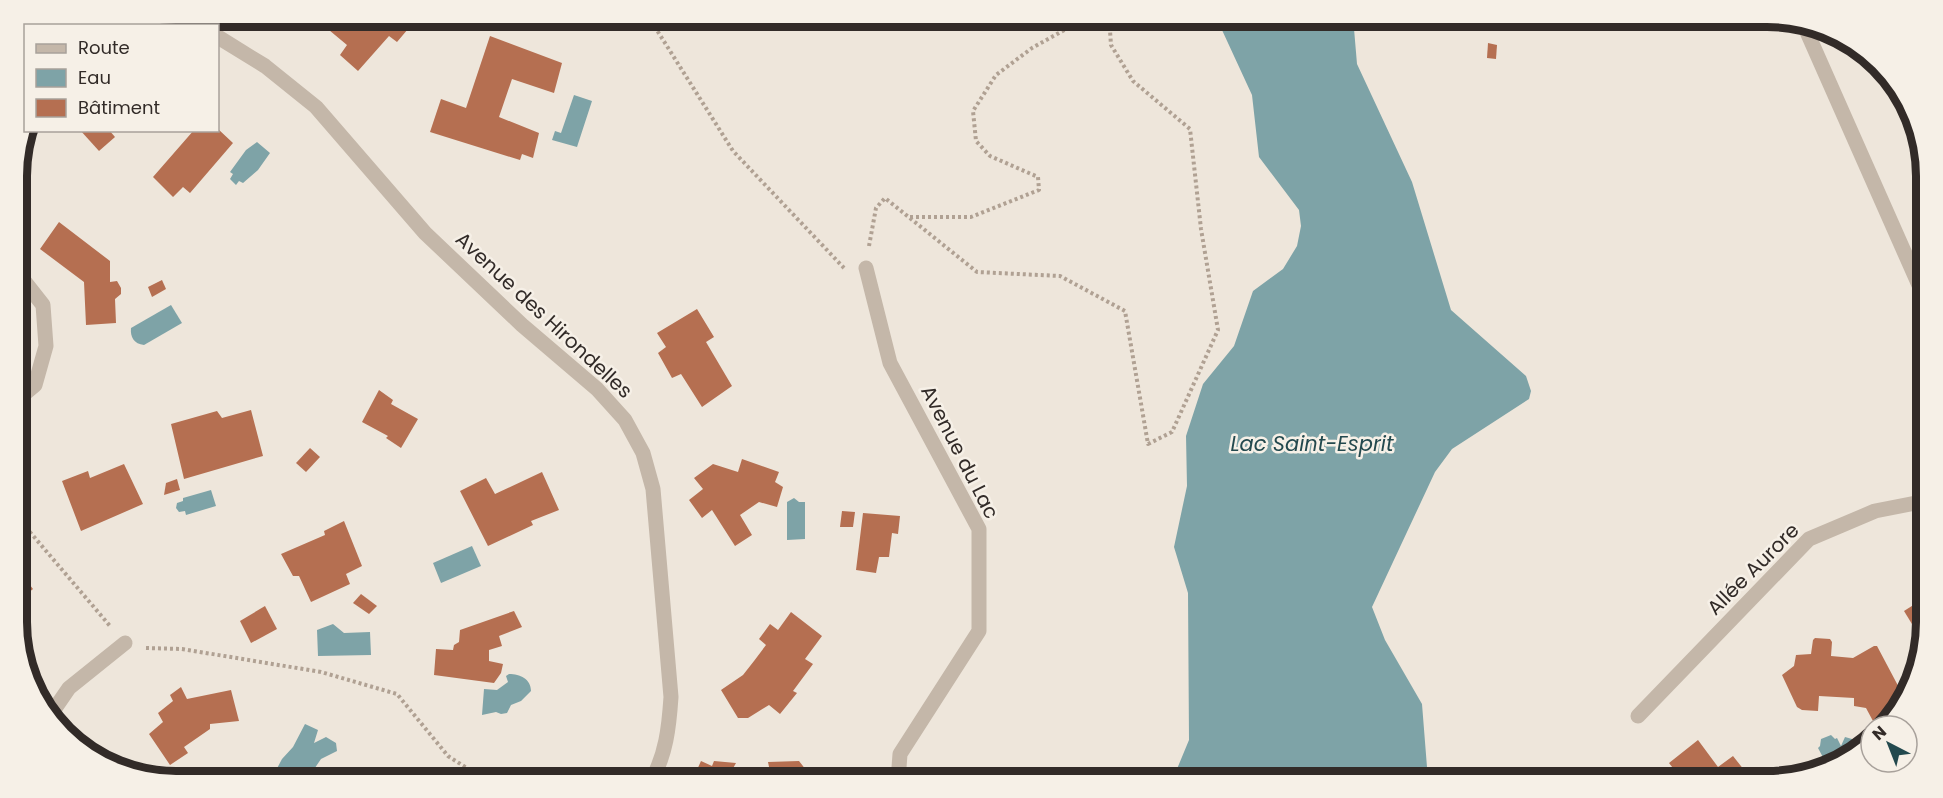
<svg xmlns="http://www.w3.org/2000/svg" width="1943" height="798" viewBox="0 0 1943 798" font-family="Poppins,sans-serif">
  <rect width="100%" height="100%" fill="#eee6db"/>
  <g fill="#7ea3a7">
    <path d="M1216,17H1353L1357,64L1412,182L1451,310L1526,376L1531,391L1529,399L1452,449L1435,472L1372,607L1385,640L1422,704L1427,767L1423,781H1172L1189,740L1188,593L1174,547L1187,486L1186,436L1203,384L1234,346L1253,291L1283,269L1297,246L1301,226L1299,210L1259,157L1252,95Z"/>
    <path d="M574,95L592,101L577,147L552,140L555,131L561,133Z"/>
    <path d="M257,142L270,153L258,170L243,183L239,181L236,185L230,179L233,174L230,172L246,150Z"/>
    <path d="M171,305L182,323L144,345C134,344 130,337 131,328Z"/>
    <path d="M211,490L216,506L186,515L185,511L179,512L176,508L177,503L183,501V498Z"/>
    <path d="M794,498L799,502H805V539L787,540V502Z"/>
    <path d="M472,546L481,566L441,583L433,563Z"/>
    <path d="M333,624L344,633L370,632L371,655L318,656L317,630Z"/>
    <path d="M509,674C520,674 531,679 531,691L521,701L511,705L507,713L501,714L496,712L482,715L484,689L497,690L508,682L506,676Z"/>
    <path d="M305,724L318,730L314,743L326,737L336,743L337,751L321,759L306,781H282L273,776L282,759L293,747Z"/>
    <path d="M1831,735L1835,739L1837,738L1841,746L1845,737L1852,739L1856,744L1855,749L1871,740L1864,749L1826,763L1818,748L1820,746L1821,739Z"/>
  </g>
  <g fill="#b56f51">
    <path d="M324,16H366L373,22L377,16H419L397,42L389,36L358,71L340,55L347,45L329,30L333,26Z"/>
    <path d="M490,36L562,63L554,93L512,79L499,117L539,133L533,158L522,154L520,160L430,132L441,99L466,108Z"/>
    <path d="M1488,43L1497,45L1496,59L1487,58Z"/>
    <path d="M218,129L233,143L190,193L183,187L173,197L153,177L194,130H218Z"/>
    <path d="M80,130H109L115,137L99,151Z"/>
    <path d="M59,222L110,261V282L117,281L121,288V294L115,299L116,323L86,325L84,282L40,249Z"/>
    <path d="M162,280L166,289L152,297L148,287Z"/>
    <path d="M697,309L714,337L706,342L732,386L702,407L681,374L672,378L658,353L666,347L657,333Z"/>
    <path d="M379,390L393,400L391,404L418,419L401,448L386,438L388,436L362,422Z"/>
    <path d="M251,410L263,456L184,479L171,424L217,411L222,418Z"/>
    <path d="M310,448L320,457L306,472L296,463Z"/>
    <path d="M742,459L779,472L775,482L783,487L777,507L759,502L740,515L752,535L735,546L712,510L702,518L689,500L703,489L694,478L713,464L738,472Z"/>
    <path d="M124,464L143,504L81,531L62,481L88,471L90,478Z"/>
    <path d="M542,472L559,510L531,521L533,525L488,546L460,491L486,478L495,494Z"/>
    <path d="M177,479L180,490L164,495L166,483Z"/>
    <path d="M842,511L855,512L853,527H840Z"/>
    <path d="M863,513L900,516L898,534L892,533L889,557H879L876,573L856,570Z"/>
    <path d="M344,521L362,566L346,574L350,584L311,602L299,576H293L281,554L325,535L324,531Z"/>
    <path d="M18,570L33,589L18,601Z"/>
    <path d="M361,594L377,606L369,614L353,603Z"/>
    <path d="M1926,597V623L1923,642L1904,611Z"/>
    <path d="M265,606L277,629L251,643L240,621Z"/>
    <path d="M514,611L522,627L499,636L502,646L489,650V661L503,664L501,673L494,683L434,675L436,649L453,650L454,645L459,642L460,630Z"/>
    <path d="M791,612L822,636L805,659L813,664L793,691L797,693L780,714L769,705L748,718H738L721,690L743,675L754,661L766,645L759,639L770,624L778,630Z"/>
    <path d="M1815,638L1830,639L1832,642L1831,656L1853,658L1874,646H1877L1904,697L1881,726H1873L1871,722L1873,721L1866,708L1854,706V698L1819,696L1818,711L1802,710L1797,707L1782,675L1794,666L1796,655L1811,654L1813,640Z"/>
    <path d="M181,687L187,699L231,690L239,721L210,724V729L184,747L188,753L170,765L149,734L163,722L158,713L173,701L170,695Z"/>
    <path d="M1698,740L1718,767L1733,756L1752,780L1683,781L1669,763Z"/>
    <path d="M701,761L712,766L714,761L736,763L726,781L721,778L720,781H692Z"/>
    <path d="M799,761L810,775L801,781H772L768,762Z"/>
  </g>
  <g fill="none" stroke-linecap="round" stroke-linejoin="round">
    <g stroke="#b0a193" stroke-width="4" stroke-dasharray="3 3" stroke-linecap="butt">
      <path d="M648,16L733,151L844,268"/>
      <path d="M910,217H971L1039,190L1038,177L990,156L976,141L973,111L996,75L1032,48L1075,24L1082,16"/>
      <path d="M869,246L876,208L885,198L977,272L1060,276L1125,311L1148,444L1172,432L1218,330L1201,229L1190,129L1133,81L1111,45L1109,16"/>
      <path d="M18,518L110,626"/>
      <path d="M146,648L182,649L321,672L397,694L448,756L487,781"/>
    </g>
    <g stroke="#c4b7a9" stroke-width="15">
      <path d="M184,16L199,26"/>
      <path d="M218,37L265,66L316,107L425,233L522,325L597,389L625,420L643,453L653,489L671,697C669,727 666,755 651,781"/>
      <path d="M866,268L890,363L979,529V631L900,754L898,781"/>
      <path d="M17,272L43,305L46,346L35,385L17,400"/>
      <path d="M1638,716L1809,539L1875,511L1926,501"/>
      <path d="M49,717L69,688L125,643"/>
    </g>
    <path stroke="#c4b7a9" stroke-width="15" d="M1803,23L1926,301"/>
  </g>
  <g text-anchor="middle" stroke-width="5" stroke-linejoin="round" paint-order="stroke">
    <g font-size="20" fill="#322b28" stroke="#f6f0e7">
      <text transform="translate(544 315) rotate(43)" y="7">Avenue des Hirondelles</text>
      <text transform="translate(960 452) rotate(63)" y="7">Avenue du Lac</text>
      <text transform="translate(1753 569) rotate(-45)" y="7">Allée Aurore</text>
    </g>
    <g font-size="21" font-style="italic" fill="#23494e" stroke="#f6f0e7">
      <text x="1312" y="451">Lac Saint-Esprit</text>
    </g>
  </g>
  <path d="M0 0H1943V798H0ZM176 27H1767A149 149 0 0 1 1916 176V622A149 149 0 0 1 1767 771H176A149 149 0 0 1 27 622V176A149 149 0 0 1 176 27Z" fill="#f6f0e7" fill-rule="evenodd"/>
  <path fill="none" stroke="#322b28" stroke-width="8" d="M176 27H1767A149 149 0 0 1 1916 176V622A149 149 0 0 1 1767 771H176A149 149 0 0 1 27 622V176A149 149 0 0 1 176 27Z"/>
  <rect x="24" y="24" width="195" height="108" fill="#f6f0e7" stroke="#a8a19b" stroke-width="1.5"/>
  <rect x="36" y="44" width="30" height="9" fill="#c4b7a9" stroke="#a8a19b" stroke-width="1.5"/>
  <text x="78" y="54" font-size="18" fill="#322b28">Route</text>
  <rect x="36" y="69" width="30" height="18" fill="#7ea3a7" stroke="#a8a19b" stroke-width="1.5"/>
  <text x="78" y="84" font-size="18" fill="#322b28">Eau</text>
  <rect x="36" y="99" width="30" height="18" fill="#b56f51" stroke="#a8a19b" stroke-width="1.5"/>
  <text x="78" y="114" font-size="18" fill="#322b28">Bâtiment</text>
  <g transform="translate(1889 744) rotate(318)"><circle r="28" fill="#f6f0e7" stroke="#a8a19b" stroke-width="1.5"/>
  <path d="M0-4.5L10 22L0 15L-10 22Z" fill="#23494e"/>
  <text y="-9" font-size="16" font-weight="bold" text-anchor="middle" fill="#322b28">N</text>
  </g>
</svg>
